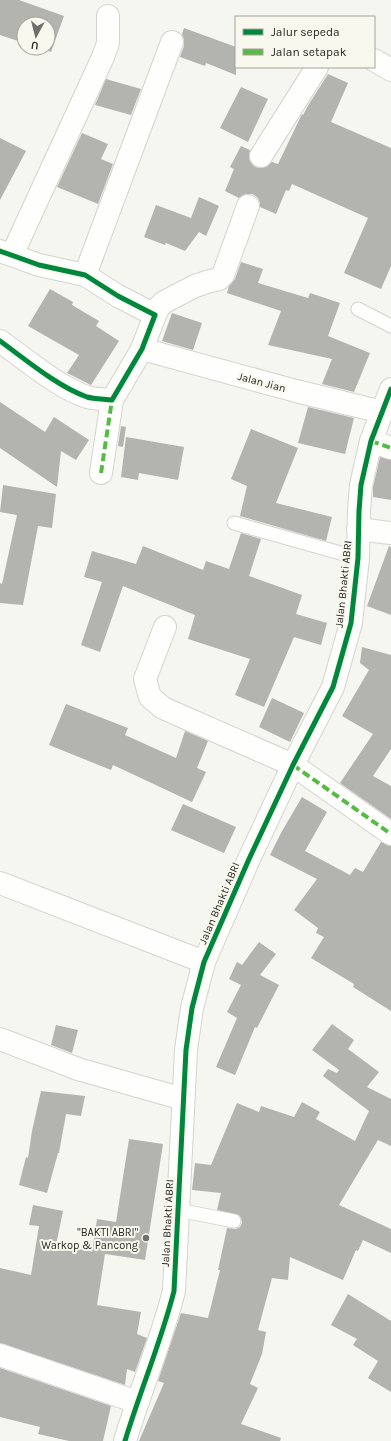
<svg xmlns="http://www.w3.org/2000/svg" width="391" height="1441" viewBox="0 0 391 1441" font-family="Karla,sans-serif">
  <rect width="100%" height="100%" fill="#f6f6f0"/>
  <g fill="#b3b3af">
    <path d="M0,0H19L64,16L51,52L39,48H48V24H24V43L0,35Z"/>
    <path d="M184,28L236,47V75L206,63L205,66L180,57L184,46V40L182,34Z"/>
    <path d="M328,74L348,83L331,122L391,148V266L381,289L344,273L368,218L292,184L289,191L286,190L276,214L260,207V203L258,198L253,194H245L239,198L225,191L234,169L230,167L241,146L250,150L249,156L250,161L255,167L260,168L266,167L272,162L278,164L301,116L302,114L303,115L309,104Z"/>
    <path d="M106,79L141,89L131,115L95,105Z"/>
    <path d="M241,87L268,99L248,142L220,128Z"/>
    <path d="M82,133L108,144L101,159L113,164L98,204L57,187Z"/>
    <path d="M0,138L26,151L0,200Z"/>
    <path d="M199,197L219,206L206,236L199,232L185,251L166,243L165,245L144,237L156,205L191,218Z"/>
    <path d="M241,262L263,269L258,283L308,298L310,293L340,303L328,336L370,353L354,392L322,384L332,359L268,345L281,311L227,293L229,286L235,279Z"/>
    <path d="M50,289L73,302L72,305L99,321L96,326L119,341L91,385L67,373L79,355L28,326Z"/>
    <path d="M172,313L202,323L193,350L162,341Z"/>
    <path d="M0,402L45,432L54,417L89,440L76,460L61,451L57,487L0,448Z"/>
    <path d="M308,407L354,418L345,454L298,443Z"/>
    <path d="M121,426L126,427L123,447L118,446Z"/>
    <path d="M251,429L298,448L276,503L332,517L326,541L240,516L247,486L231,479Z"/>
    <path d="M126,437L184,447L178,480L139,473L138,480L121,477Z"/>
    <path d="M380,457L391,460V500L373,497V487Z"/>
    <path d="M3,485L56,494L52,528L38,526L23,605L0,603V583L2,584L17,515L0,512Z"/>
    <path d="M241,533L261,539L249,576L302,595L296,614L327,623L321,645L294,637L264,707L235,695L250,659L188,639L195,615L123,586L100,652L81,645L102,582L84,577L92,551L136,564L143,546L203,570L206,561L229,569Z"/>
    <path d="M389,546L391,547V615L367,606Z"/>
    <path d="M362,647L391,655V749L373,776L391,786V819L340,783L373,734L342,716L369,670L360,663Z"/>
    <path d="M272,698L304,713L290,742L259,727Z"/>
    <path d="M66,704L128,728L125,735L176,758L185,731L208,741L197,768L206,772L192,802L113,765L111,770L49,745Z"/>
    <path d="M302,797L327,812L305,851L350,875L355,868L363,872L381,842L391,846V1011L353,987L354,984L311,958L324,937L316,933L318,928L294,910L317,879L270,855L281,833Z"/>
    <path d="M183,804L236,827L224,853L171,830Z"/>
    <path d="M259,942L276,954L260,975L279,985L257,1028L255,1027L235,1075L216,1067L237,1018L227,1012L241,985L229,979L237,962L242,965Z"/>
    <path d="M332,1024L354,1040L348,1049L379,1072L367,1087L391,1099V1146L378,1140L339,1205L391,1229V1253L363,1240L358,1251L356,1250L343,1280L290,1257L288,1280L272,1278L258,1330L266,1332L262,1354L250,1384L258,1388L241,1424L281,1438L280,1441H139L164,1383L158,1381L181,1313L208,1318L220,1270H218L227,1228L236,1229L240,1227L242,1223L241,1218L239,1215L217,1210L221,1193L192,1190L195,1163L211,1165L237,1103L259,1112L261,1106L294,1117L302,1102L320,1112L316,1119L355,1141L369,1111L323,1076L328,1069L337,1073L339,1070L312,1050Z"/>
    <path d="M56,1025L78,1030L72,1053L51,1045Z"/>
    <path d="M41,1091L85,1096L81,1116L66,1114L59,1153H58L47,1193L19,1185L26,1157L28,1158L32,1131Z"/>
    <path d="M129,1139L163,1144L145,1260L92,1252L97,1219L116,1222Z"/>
    <path d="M33,1205L63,1211L56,1245L105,1254L97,1305L141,1312L137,1334L147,1338L135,1372L127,1369L125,1385L0,1343V1268L31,1275L39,1226L29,1225Z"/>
    <path d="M348,1294L391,1321V1392L368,1378L378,1361L353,1345L357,1339L331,1325Z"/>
    <path d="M0,1368L111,1406L103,1441H69L38,1434L40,1427L0,1417Z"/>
  </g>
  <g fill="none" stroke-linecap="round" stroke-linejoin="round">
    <defs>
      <g id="service">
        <path d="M358,309L391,326"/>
        <path d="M234,523L358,558"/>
        <path d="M178,1210L234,1221"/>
      </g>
      <g id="minor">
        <path d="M374,60L391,70"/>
        <path d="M261,156L317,67"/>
        <path d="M0,251L39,265L85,275L118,296L155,315L142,349L112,400C104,399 94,399 87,397C58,387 25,359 0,341"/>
        <path d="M12,255L103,57L108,43V16"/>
        <path d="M85,275L172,42"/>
        <path d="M155,315L159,307L164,302L195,286L207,282L219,279L223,275L248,206"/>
        <path d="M142,349L296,391L382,412"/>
        <path d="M371,441L391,448"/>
        <path d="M101,473L112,400"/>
        <path d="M358,529L391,533"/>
        <path d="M165,627L145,679L150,697L163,708L293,765L391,834"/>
        <path d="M0,883L204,962"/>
        <path d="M0,1039L78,1069L183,1099"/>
        <path d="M0,1355L137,1402"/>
      </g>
      <path id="tertiary" d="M125,1441C140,1391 161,1342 174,1291L186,1050L192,1008L204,962L249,859L293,765L333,687L351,623L358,558L359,511L361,485L371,441L391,389"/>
    </defs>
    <use href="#service" stroke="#d4d3cf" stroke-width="15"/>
    <use href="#minor" stroke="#d4d3cf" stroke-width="24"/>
    <use href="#tertiary" stroke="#d4d3cf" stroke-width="24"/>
    <use href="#service" stroke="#fefefd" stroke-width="13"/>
    <use href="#minor" stroke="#fefefd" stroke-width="22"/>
    <use href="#tertiary" stroke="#fefefd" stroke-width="22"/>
    <g stroke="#58b947" stroke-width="4" stroke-dasharray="8 4" stroke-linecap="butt">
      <path d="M371,441L391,448"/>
      <path d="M101,473L112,400"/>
      <path d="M293,765L391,834"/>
    </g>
    <defs>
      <g id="cycleway">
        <path d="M0,251L39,265L85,275L118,296L155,315L142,349L112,400C104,399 94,399 87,397C58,387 25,359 0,341"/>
        <path d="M125,1441C140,1391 161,1342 174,1291L186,1050L192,1008L204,962L249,859L293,765L333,687L351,623L358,558L359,511L361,485L371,441L391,389"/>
      </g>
    </defs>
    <use href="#cycleway" stroke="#f8f8ee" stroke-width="8"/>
    <use href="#cycleway" stroke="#00873e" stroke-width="5"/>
  </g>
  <circle fill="#6f6f6b" stroke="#f8f8ee" stroke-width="1.5" cx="146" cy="1238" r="4"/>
  <g text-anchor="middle" stroke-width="4" stroke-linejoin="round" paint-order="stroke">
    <g font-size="11" fill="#262623" stroke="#f8f8ee">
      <text transform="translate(262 382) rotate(15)" y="4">Jalan Jian</text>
      <text transform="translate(343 584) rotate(-84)" y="4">Jalan Bhakti ABRI</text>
      <text transform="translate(219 903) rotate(-67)" y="4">Jalan Bhakti ABRI</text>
      <text transform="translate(167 1223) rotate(-87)" y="4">Jalan Bhakti ABRI</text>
    </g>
    <g font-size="11" fill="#262623" stroke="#f8f8ee" text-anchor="end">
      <text x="138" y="1236">"BAKTI ABRI"<tspan x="138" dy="13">Warkop &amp; Pancong</tspan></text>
    </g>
  </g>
  <rect x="235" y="16" width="140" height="52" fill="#f8f8ee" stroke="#a4a49d"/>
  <rect x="243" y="29" width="20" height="6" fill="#00873e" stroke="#a4a49d"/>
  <text x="271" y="36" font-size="12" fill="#262623">Jalur sepeda</text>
  <rect x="243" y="49" width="20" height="6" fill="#58b947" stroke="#a4a49d"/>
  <text x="271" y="56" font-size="12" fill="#262623">Jalan setapak</text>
  <g transform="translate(36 36) rotate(187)"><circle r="19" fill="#f8f8ee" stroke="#a4a49d"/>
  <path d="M0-3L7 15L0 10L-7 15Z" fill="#6f6f6b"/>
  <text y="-6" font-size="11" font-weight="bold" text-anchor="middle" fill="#262623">U</text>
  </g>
</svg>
